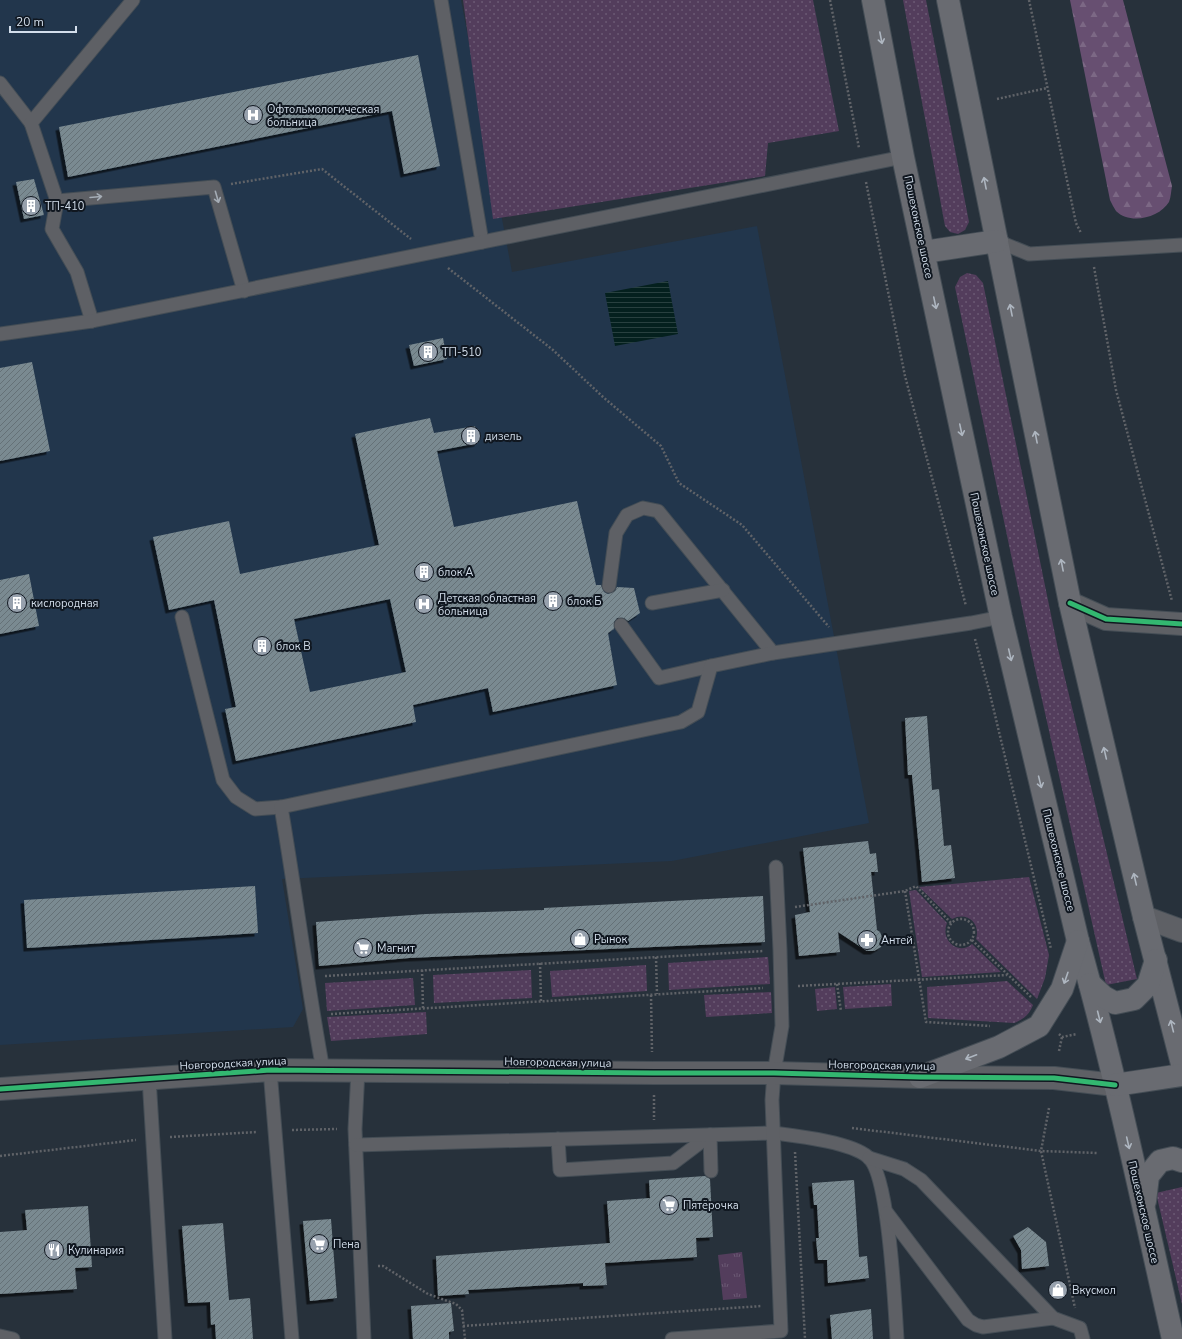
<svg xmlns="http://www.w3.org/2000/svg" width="1182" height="1339" viewBox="0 0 1182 1339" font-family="'Nunito Sans',sans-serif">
  <defs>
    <pattern id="grass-dots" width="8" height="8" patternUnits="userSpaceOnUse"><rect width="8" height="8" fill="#533d5c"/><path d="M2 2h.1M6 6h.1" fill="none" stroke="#6b5974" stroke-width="1.8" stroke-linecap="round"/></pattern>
    <pattern id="forest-firs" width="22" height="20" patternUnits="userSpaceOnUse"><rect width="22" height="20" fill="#674f71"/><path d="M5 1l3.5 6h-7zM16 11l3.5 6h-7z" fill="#7c6885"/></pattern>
    <pattern id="park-tufts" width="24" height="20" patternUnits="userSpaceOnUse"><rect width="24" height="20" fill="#533d5c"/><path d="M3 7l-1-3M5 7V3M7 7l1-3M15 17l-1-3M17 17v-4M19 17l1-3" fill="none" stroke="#6b5974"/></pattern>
    <pattern id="water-rules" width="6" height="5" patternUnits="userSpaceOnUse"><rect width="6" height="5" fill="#04201e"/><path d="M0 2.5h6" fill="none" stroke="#28403f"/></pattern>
    <pattern id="building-hatch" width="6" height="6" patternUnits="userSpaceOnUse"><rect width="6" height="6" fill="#7a8a91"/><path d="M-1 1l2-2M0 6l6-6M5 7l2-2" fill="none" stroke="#657177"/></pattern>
    <filter id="shadow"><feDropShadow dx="-3.5" dy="3.5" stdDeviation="0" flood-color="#0009"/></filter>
  </defs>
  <rect width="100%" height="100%" fill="#27313b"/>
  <path fill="#22364c" d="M0,0H461L512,272L757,226L869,823L672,861L282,879L303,1009L293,1027L0,1045Z"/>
  <g fill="url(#grass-dots)">
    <path d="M463,0H813L839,131L768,143L765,176L493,219Z"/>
    <path d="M903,0H926L969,222L965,230L958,234L950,232L945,226Z"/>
    <path d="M967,273L976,275L983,283L1058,649L1137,979L1106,985L1032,655L955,287L960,277Z"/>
    <path d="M1029,877L1049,955L1045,978L1037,999L976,939C981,923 967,911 952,919L919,887Z"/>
    <path d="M916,890L947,923C940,940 958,956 972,944L1001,972L922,977L909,891Z"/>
    <path d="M768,957L770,984L669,990L668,963Z"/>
    <path d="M646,965L647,991L552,997L550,971Z"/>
    <path d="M531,970L532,998L434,1003L433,975Z"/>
    <path d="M413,978L415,1005L327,1011L325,983Z"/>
    <path d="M1007,981L1033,1005C1029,1015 1024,1019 1014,1023L928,1018L927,987Z"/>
    <path d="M891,984L892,1006L845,1009L843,987Z"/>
    <path d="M835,987L837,1009L817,1011L815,989Z"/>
    <path d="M771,992L772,1013L706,1017L704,995Z"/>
    <path d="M426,1012L427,1034L331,1041L327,1017Z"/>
    <path d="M1182,1187V1304L1156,1193Z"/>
  </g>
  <path fill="url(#forest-firs)" d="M1070,0H1123L1172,186C1171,191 1171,197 1169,202C1159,218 1130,225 1116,211C1114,208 1112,204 1110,200Z"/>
  <path fill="url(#park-tufts)" d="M742,1252L747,1298L723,1300L718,1255Z"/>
  <path fill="url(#water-rules)" d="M668,281L678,334L615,346L605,293Z"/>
  <g fill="url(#building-hatch)" fill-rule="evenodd" filter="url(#shadow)">
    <path d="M418,55L440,166L404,174L392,111L68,177L59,127Z"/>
    <path d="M34,179L44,215L24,219L16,182Z"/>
    <path d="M443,338L447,359L414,366L409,345Z"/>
    <path d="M32,362L50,451L0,461V368Z"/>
    <path d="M430,418L434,433L475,426L478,443L437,451L454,527L577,501L596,585H601L604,592L608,594L615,591L617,587L634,588L640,613L628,621L624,618H617L614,622V629L608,633L617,685L493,712L488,688L413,705L416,722L236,761L225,709L236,707L214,600L169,610L153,537L229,521L240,574L379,545L355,434ZM390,599L406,672L310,692L294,619Z"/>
    <path d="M29,574L39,626L0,634V580Z"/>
    <path d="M927,716L932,790L939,789L944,846L951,845L955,878L922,882L912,775H908L905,718Z"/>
    <path d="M868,841L870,854L876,853L878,872H871L877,930L880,932L883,940L881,947L874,951H867L838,932L840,952L799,956L795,915L810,912L803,848Z"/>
    <path d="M255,886L258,933L27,948L24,900Z"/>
    <path d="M763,896L765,942L409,958L319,966L316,922L426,914L544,910V908Z"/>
    <path d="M705,1176L710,1179L713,1237L696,1238L697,1257L605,1263L607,1285L583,1286V1283L468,1290L469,1294L438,1296L436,1256L610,1243L607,1201L650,1198L649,1180Z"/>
    <path d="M854,1180L859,1257L867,1256L869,1278L828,1283L827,1260H818L816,1238H819L817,1205H814L812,1183Z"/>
    <path d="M88,1206L92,1267L75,1268L77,1289L0,1294V1232L27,1230L25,1210Z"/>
    <path d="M331,1219L337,1298L310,1301L303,1221Z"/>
    <path d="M223,1223L229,1300L250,1298L253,1339H216L215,1324L211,1325L210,1302L188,1303L182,1226Z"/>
    <path d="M1028,1227L1046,1242L1049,1266L1022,1269L1021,1250L1013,1236Z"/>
    <path d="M451,1303L454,1331L449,1332V1339H413L411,1306Z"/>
    <path d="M871,1309L873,1339H832L830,1315Z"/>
  </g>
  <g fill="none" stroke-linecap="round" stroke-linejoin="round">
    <defs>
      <g id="service">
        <path d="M441,0L482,242"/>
        <path d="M0,83L31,123"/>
        <path d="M57,201L214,187L244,291"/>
        <path d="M997,241L1029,254L1182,245"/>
        <path d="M92,321L77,272L52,229L57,201L31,123L133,0"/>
        <path d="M0,334L92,321L903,157"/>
        <path d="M609,586L616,533L627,515L643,508L658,511L773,653"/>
        <path d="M652,603L723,590"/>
        <path d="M182,617L223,780L236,797L255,809L281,807"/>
        <path d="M621,625L659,678L711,666"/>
        <path d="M270,1070L292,1339"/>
        <path d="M323,1070C307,983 296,895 281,807L681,722L698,712L711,666L773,653L971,623L1001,617"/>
        <path d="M358,1070L355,1129L364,1339"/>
        <path d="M149,1078L165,1339"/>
        <path d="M710,1135L711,1171"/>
        <path d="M558,1139L560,1170L673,1163L710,1135"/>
        <path d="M356,1145L774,1133C797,1136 851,1142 868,1157C889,1174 895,1307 897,1339"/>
        <path d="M869,1158L904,1169L921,1180L1053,1318L1080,1328L1083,1339"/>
        <path d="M887,1213L968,1320L976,1325L983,1327L1053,1318"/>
        <path d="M0,1336L13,1339"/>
        <path d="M672,1339L781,1331L772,1100L774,1073L782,1026L780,950L776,867"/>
      </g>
      <g id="minor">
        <path d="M1070,603L1106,619L1182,624"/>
        <path d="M1144,917L1182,931"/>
        <path d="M0,1089L270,1070L653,1073H774L920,1077L1054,1078L1115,1085"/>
      </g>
      <g id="secondary">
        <path d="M873,0L903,157L1001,617L1078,941C1115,1072 1143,1206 1173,1339"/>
        <path d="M948,0L1070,603L1144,917L1182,1064"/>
        <path d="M924,252L997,241"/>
        <path d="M1090,984L1104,997L1115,1003L1134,999L1148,985L1156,960"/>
        <path d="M920,1077L999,1047L1039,1026L1062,989L1078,941"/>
        <path d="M1115,1085L1182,1075"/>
        <path d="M1145,1201L1148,1176L1160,1161L1173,1158L1182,1161"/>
      </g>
    </defs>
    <use href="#service" stroke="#444d55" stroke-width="15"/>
    <use href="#minor" stroke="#444d55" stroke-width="24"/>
    <use href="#secondary" stroke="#444d55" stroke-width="24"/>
    <g stroke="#606368" stroke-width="2.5" stroke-dasharray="2 2" stroke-linecap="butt">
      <path d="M830,0L859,148"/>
      <path d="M1029,0L1076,223L1081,233"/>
      <path d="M997,99L1047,88"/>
      <path d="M866,182L905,376L966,606"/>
      <path d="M231,184L322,169L411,239"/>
      <path d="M1094,267L1116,390L1172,601"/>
      <path d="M448,268L553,350L603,397L661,446L679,483L742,525L829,627"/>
      <path d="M975,639L989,690L1051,949"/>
      <path d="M905,891L926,1022L990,1026"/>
      <path d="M795,907L905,891L916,886L951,923"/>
      <circle cx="961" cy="932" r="13"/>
      <path d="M972,940L1032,998"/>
      <path d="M656,957L657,994"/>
      <path d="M540,963L541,1001"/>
      <path d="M422,970L423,1008"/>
      <path d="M325,976L764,951"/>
      <path d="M837,984L841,1011"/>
      <path d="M798,986L1007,975"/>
      <path d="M651,995L652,1052"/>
      <path d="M331,1014L763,988"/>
      <path d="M1059,1034L1062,1037L1077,1034"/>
      <path d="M1059,1051L1062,1037"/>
      <path d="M654,1095V1120"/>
      <path d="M1049,1108L1041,1151L1075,1308"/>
      <path d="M852,1128L1041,1151L1098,1153"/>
      <path d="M292,1130L337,1129"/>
      <path d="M170,1137L257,1132"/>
      <path d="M795,1152L805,1339"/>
      <path d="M0,1156L136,1140"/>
      <path d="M378,1266H383L428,1294L456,1304L462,1310L465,1339"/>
      <path d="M463,1326L762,1306"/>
    </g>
    <use href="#service" stroke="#5e6065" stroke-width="13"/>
    <use href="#minor" stroke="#5e6065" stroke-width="22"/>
    <use href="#secondary" stroke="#696b71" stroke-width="22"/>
    <defs>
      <g id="cycleway">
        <path d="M1070,603L1106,619L1182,624"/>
        <path d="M0,1089L270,1070L653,1073H774L920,1077L1054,1078L1115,1085"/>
      </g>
    </defs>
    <use href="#cycleway" stroke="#101720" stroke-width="8"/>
    <use href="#cycleway" stroke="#33b770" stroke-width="5"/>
  </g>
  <defs><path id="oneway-shaft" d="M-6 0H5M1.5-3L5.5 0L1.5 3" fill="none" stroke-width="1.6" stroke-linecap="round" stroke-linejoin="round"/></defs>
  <g stroke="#aeb6c0">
    <use href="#oneway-shaft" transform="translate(881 38) rotate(79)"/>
    <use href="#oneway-shaft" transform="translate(985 183) rotate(-101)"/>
    <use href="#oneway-shaft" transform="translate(935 303) rotate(78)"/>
    <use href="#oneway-shaft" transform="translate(1011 310) rotate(-101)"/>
    <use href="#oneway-shaft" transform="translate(961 430) rotate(78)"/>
    <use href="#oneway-shaft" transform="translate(1036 437) rotate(-101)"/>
    <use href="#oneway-shaft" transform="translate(1062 565) rotate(-101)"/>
    <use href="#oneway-shaft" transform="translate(1010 655) rotate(77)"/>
    <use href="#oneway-shaft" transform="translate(1105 753) rotate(-103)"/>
    <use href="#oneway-shaft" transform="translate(1040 782) rotate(76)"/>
    <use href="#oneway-shaft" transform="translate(1135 879) rotate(-103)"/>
    <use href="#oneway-shaft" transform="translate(1066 978) rotate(109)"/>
    <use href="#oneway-shaft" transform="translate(1099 1017) rotate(76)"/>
    <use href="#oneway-shaft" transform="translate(1172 1026) rotate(-104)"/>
    <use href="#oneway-shaft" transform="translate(971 1057) rotate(159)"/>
    <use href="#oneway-shaft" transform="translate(1128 1143) rotate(77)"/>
  </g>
  <g stroke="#a4acb5">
    <use href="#oneway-shaft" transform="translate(96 197) rotate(-5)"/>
    <use href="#oneway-shaft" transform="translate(217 197) rotate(74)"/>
  </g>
  <defs>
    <symbol id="hospital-disc" viewBox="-11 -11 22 22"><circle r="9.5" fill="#97a1ad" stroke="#101720"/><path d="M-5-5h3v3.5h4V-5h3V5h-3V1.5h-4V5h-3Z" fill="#fff"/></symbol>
    <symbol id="building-disc" viewBox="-11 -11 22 22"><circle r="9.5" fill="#97a1ad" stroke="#101720"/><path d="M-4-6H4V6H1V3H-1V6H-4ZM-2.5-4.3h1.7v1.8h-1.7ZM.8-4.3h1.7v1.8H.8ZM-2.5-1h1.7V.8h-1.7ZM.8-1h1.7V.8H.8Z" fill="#fff"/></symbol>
    <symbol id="shop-disc" viewBox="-11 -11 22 22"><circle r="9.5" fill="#97a1ad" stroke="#101720"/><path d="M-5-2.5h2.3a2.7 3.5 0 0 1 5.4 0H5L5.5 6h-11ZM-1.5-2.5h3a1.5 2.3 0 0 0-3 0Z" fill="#fff"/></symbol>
    <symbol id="pharmacy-disc" viewBox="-11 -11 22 22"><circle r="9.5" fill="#97a1ad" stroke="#101720"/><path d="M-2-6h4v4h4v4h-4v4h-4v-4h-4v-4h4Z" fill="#fff"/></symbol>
    <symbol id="supermarket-disc" viewBox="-11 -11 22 22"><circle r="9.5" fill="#97a1ad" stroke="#101720"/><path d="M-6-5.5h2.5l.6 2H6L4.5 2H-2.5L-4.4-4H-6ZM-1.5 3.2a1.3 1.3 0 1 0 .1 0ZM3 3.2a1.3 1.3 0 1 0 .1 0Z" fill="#fff"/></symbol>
    <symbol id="restaurant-disc" viewBox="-11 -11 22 22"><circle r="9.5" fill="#97a1ad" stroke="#101720"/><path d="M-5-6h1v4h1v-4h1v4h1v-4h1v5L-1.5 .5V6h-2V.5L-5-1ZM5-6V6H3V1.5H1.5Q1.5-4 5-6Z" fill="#fff"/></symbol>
  </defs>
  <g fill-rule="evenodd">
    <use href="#hospital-disc" x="242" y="104" width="22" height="22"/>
    <use href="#building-disc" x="20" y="195" width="22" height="22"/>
    <use href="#building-disc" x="417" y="341" width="22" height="22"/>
    <use href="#building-disc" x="460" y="425" width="22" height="22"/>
    <use href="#building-disc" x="413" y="561" width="22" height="22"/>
    <use href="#building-disc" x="542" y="590" width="22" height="22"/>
    <use href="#building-disc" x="6" y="592" width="22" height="22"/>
    <use href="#hospital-disc" x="413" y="593" width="22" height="22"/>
    <use href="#building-disc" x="251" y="635" width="22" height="22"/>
    <use href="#shop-disc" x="569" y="928" width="22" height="22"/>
    <use href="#pharmacy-disc" x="856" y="929" width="22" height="22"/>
    <use href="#supermarket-disc" x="352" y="937" width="22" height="22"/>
    <use href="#supermarket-disc" x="658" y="1194" width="22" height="22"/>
    <use href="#supermarket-disc" x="308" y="1233" width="22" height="22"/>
    <use href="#restaurant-disc" x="43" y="1239" width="22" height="22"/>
    <use href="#shop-disc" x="1047" y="1279" width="22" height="22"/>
  </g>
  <g text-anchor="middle" stroke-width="4" stroke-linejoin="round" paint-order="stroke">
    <g font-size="11" fill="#d3deeb" stroke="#101720" text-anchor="start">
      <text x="267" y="113">Офтольмологическая<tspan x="267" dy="13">больница</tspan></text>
      <text x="45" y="210">ТП-410</text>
      <text x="442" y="356">ТП-510</text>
      <text x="485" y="440">дизель</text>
      <text x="438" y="576">блок А</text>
      <text x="438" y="602">Детская областная<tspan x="438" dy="13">больница</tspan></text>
      <text x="567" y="605">блок Б</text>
      <text x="31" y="607">кислородная</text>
      <text x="276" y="650">блок В</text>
      <text x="594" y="943">Рынок</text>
      <text x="881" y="944">Антей</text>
      <text x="377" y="952">Магнит</text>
      <text x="683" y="1209">Пятёрочка</text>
      <text x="333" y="1248">Пена</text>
      <text x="68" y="1254">Кулинария</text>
      <text x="1072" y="1294">Вкусмол</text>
    </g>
    <g font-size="11" fill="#d3deeb" stroke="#101720">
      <text transform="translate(919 227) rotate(78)" y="4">Пошехонское шоссе</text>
      <text transform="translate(985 544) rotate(78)" y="4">Пошехонское шоссе</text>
      <text transform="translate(1059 860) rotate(76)" y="4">Пошехонское шоссе</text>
      <text transform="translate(558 1062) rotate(1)" y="4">Новгородская улица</text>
      <text transform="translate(233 1063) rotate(-3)" y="4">Новгородская улица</text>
      <text transform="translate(882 1065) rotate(1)" y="4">Новгородская улица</text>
      <text transform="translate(1144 1212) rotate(77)" y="4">Пошехонское шоссе</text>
    </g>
  </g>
  <path d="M10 26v6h66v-6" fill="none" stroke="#d3deeb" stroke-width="2"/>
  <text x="16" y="26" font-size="12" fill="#d3deeb" stroke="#101720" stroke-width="3" paint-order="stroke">20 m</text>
</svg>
